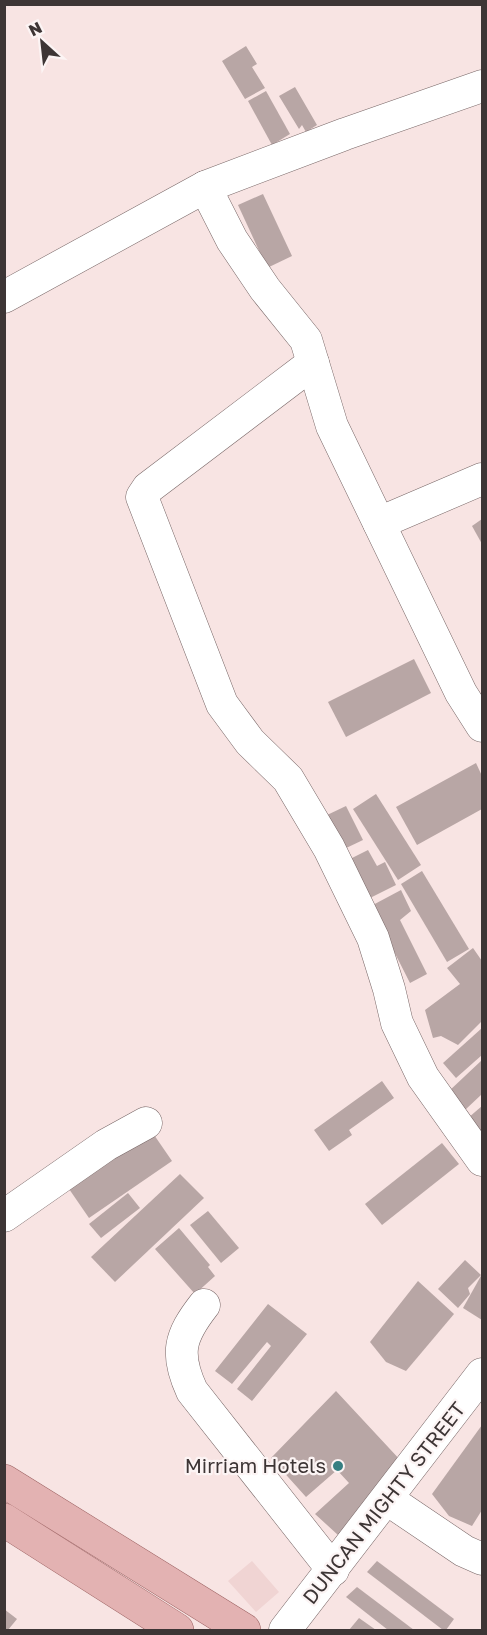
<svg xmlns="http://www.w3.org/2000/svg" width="487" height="1635" viewBox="0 0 487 1635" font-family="'Golos Text',sans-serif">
  <rect width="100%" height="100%" fill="#f8e4e3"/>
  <path fill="#f0d4d3" d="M252,1561L279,1592L256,1612L228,1581Z"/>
  <g fill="#b8a6a5">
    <path d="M246,46L257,64L252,67L265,88L245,99L222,61Z"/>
    <path d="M295,87L317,125L306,132L302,125L299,129L279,96Z"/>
    <path d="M266,91L290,134L272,145L248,101Z"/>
    <path d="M263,194L292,256L267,268L238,205Z"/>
    <path d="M482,519V544L472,526Z"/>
    <path d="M414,659L431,693L346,737L328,702Z"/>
    <path d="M476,763L482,776V809L417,845L396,807Z"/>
    <path d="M376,794L421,865L398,880L353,809Z"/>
    <path d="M346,806L363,840L342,850L325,816Z"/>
    <path d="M368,850L377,866L385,862L396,885L368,899L348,860Z"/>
    <path d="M422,871L469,949L447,962L401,884Z"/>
    <path d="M401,890L411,911L400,920L427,974L410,983L371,906Z"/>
    <path d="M473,948L482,961V1021L458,1045L441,1036L433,1038L425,1010L460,984L447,968Z"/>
    <path d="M482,1028V1055L456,1078L443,1063Z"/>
    <path d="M482,1060V1094L465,1110L448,1092Z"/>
    <path d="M382,1081L394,1098L349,1130L352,1135L329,1151L314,1130Z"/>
    <path d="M482,1106V1136L468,1118Z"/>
    <path d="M150,1129L172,1161L89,1218L67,1186Z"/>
    <path d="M442,1143L459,1164L382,1225L365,1204Z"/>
    <path d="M180,1174L204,1198L115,1282L91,1257Z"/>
    <path d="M128,1193L140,1208L101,1238L89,1224Z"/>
    <path d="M208,1211L239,1248L221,1263L190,1225Z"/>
    <path d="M179,1228L210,1265L208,1267L215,1276L195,1294L155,1249Z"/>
    <path d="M465,1260L481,1275L468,1288L470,1294L458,1308L438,1289Z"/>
    <path d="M482,1274V1320L463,1308Z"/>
    <path d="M418,1281L454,1314L406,1371L386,1362L370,1342Z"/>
    <path d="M268,1304L307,1334L252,1401L237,1389L271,1346L267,1342L232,1384L215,1371Z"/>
    <path d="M336,1391L402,1462L338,1535L315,1514L349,1483L337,1470L306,1497L271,1458Z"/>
    <path d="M482,1425V1510L472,1526L449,1516L432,1494Z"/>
    <path d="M377,1561L454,1619L446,1630H443L367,1572Z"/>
    <path d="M357,1587L414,1630H388L346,1597Z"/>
    <path d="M4,1609L17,1619L8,1630H4Z"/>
    <path d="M359,1618L376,1630H349Z"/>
  </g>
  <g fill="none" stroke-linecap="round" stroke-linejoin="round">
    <defs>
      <g id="minor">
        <path d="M205,187L232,240L265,289L306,340L332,426L461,693L482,726"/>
        <path d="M4,297L205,187L345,134L482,86"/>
        <path d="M313,363L148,488L142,497L222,704L250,742L288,779L329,848L373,938L389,989L397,1023L423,1077L482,1160"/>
        <path d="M379,523L482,479"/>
        <path d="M4,1216L106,1145L146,1123"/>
        <path d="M204,1305C179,1337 175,1354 192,1391L333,1570"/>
        <path d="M387,1499L464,1551L482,1559"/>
        <path d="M285,1630L482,1374"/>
      </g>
      <g id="major">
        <path d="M4,1481L244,1630"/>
        <path d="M4,1520L177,1630"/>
      </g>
    </defs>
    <use href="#minor" stroke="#786767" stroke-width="33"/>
    <use href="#major" stroke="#9d6464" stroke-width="34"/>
    <use href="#minor" stroke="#fff" stroke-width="32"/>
    <use href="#major" stroke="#e3b2b2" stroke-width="33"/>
  </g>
  <circle fill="#367f82" stroke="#fcf4f4" stroke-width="2" cx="338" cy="1466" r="6"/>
  <g text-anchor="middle" stroke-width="4.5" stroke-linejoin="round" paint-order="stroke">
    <g font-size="20" fill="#3d3535" stroke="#fcf4f4" text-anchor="end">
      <text x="326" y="1473">Mirriam Hotels</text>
    </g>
    <g font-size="20" fill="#3d3535" stroke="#fcf4f4">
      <text transform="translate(384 1503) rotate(-52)" y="7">DUNCAN MIGHTY STREET</text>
    </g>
  </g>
  <rect width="487" height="1635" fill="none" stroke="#3d3535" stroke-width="12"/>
  <g transform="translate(42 42) rotate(333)" stroke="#fcf4f4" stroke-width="4.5" paint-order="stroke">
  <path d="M0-4.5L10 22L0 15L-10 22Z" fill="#3d3535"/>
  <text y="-9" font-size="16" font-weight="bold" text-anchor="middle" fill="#3d3535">N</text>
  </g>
</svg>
